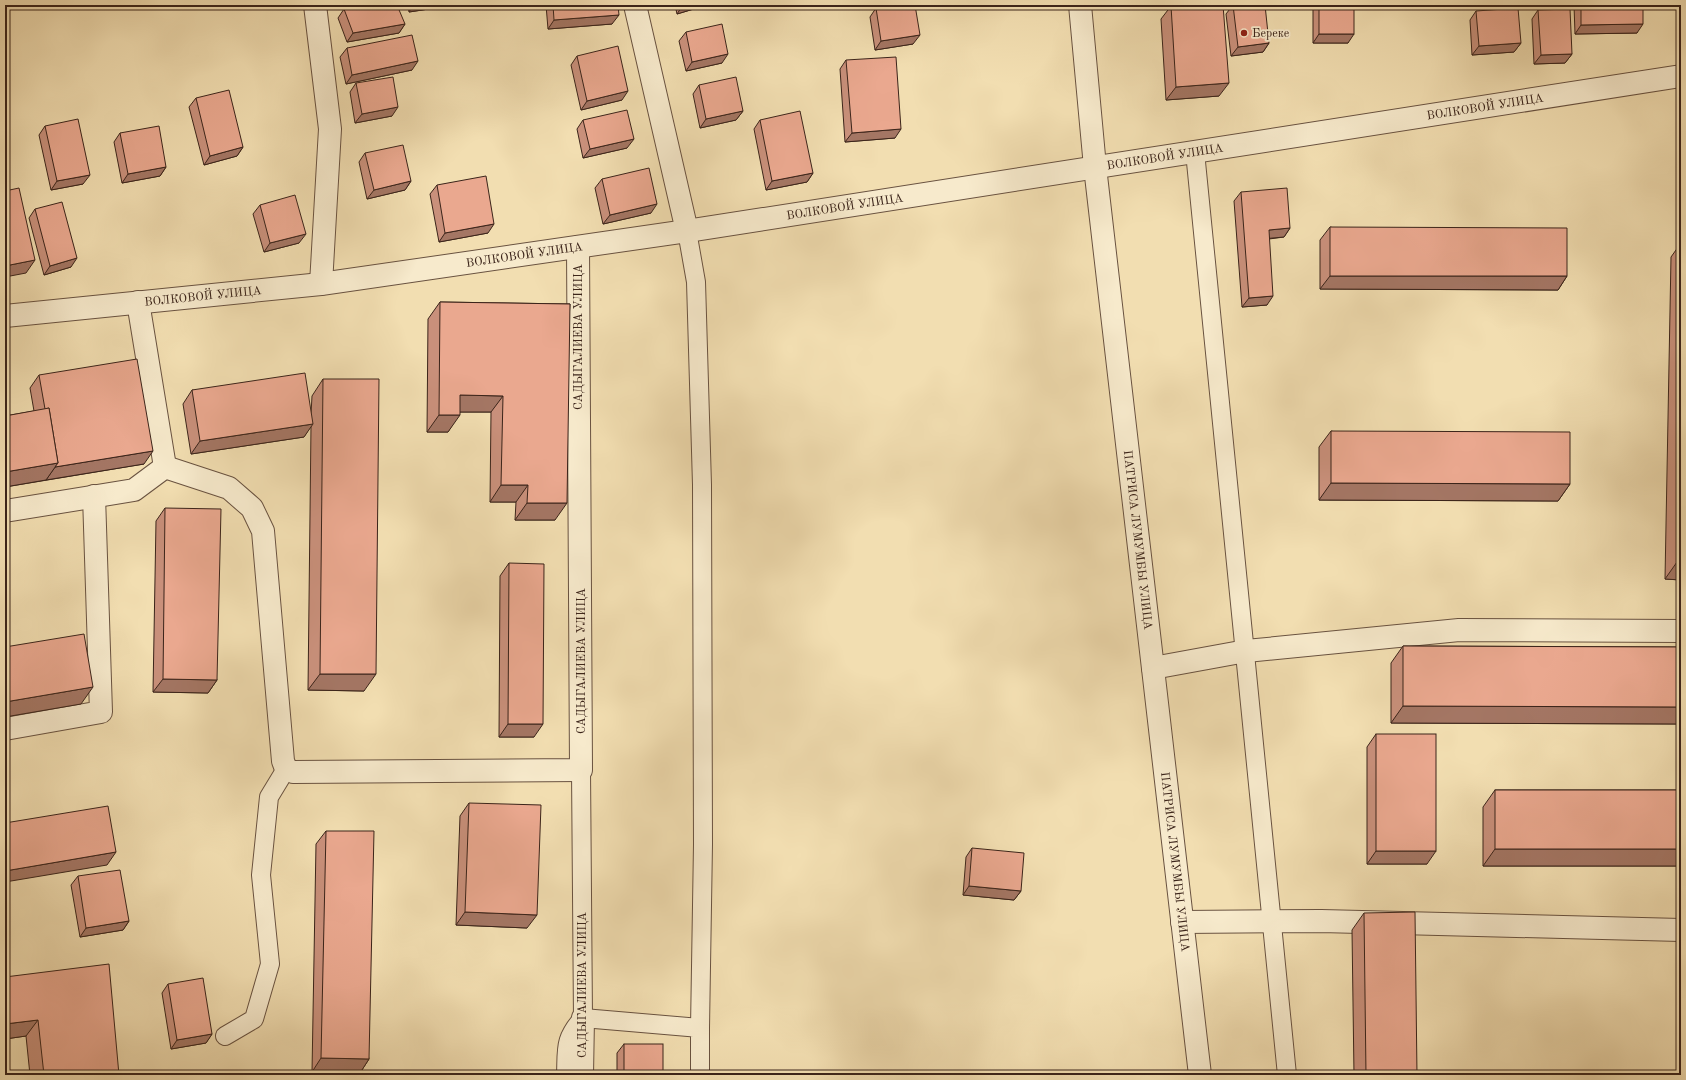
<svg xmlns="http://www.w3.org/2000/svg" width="1686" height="1080" viewBox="0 0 1686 1080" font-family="'Old Standard TT',serif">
  <rect width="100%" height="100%" fill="#f2deb1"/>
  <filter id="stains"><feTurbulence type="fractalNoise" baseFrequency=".005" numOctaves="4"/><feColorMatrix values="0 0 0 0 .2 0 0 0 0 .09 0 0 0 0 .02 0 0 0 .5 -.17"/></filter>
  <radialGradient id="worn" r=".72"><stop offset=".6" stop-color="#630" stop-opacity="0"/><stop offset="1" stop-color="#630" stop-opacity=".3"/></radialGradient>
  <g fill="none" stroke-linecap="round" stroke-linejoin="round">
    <defs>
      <g id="service">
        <path d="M1195,152L1287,1075"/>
        <path d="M687,231L696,282L702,485L703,844L700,1028"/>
        <path d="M581,770L583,1018"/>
        <path d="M583,1018L700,1028V1075"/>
        <path d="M225,1036L254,1019L270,964L261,875L269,797L286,769"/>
        <path d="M566,1075C567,1048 564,1039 583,1018"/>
      </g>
      <path id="pedestrian" d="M582,1075L583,1018"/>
      <g id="minor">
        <path d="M315,5L330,129L321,284"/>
        <path d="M635,5L687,231"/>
        <path id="s1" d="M1080,5L1095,167L1200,1075"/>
        <path id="s2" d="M5,316L321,284L687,231L1681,76"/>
        <path d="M165,467L229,488L252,508L263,531L283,761L286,769L293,772L581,770L578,247"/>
        <path d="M5,511L134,490L165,467L138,302"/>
        <path d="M1153,668L1246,651L1459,630L1681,631"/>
        <path d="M5,729L101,712L94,496"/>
        <path d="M1182,922L1321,921L1681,930"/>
      </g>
    </defs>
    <use href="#service" stroke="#695240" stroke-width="20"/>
    <use href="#pedestrian" stroke="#695240" stroke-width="24"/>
    <use href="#minor" stroke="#695240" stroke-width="24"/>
    <use href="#service" stroke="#f7eacc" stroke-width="18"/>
    <use href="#pedestrian" stroke="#f7eacc" stroke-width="22"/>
    <use href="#minor" stroke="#f7eacc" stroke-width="22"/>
  </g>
  <g fill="#c9907b" stroke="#3b241a">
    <path d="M341,5H374L342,9Z"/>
    <path d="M408,5H455L409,12Z"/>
    <path d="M546,5H618L612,24L548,29Z"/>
    <path d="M675,5H707L677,14Z"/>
    <path d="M1233,5L1269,43L1263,52L1231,56L1226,14Z"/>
    <path d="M1313,5H1354L1348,43H1313Z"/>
    <path d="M1574,5H1643L1637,33L1575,34Z"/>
    <path d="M1171,6L1219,96L1166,100L1161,19Z"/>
    <path d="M876,8L913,44L875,50L870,17Z"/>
    <path d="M344,9L405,24L399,33L347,42L338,18Z"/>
    <path d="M1538,10L1572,54L1565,63L1534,64L1532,19Z"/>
    <path d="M1476,11L1521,43L1514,52L1472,55L1470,20Z"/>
    <path d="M686,32L722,63L686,71L679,41Z"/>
    <path d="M347,48L412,70L346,84L340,57Z"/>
    <path d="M577,56L622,100L581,110L571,65Z"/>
    <path d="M846,60L895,138L845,142L840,69Z"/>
    <path d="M356,83L392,116L355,123L350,92Z"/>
    <path d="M699,85L743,111L736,120L700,128L693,94Z"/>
    <path d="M196,98L243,147L237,156L204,165L189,107Z"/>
    <path d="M583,120L627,148L583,158L577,129Z"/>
    <path d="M760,120L813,173L807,182L766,190L754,129Z"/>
    <path d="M45,126L83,184L51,190L39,135Z"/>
    <path d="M120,133L166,167L160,176L122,183L114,142Z"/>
    <path d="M365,153L411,181L405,190L367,199L359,162Z"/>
    <path d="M602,179L651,213L603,224L595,188Z"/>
    <path d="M437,185L488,233L439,242L430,194Z"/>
    <path d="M1241,192L1290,228L1284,237L1269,239L1267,305L1242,307L1234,201Z"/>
    <path d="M260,205L299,243L264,252L253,214Z"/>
    <path d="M35,209L71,267L44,275L29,218Z"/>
    <path d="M1330,227L1567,276L1558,290L1320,289V240Z"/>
    <path d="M1681,243V580L1665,579L1671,257Z"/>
    <path d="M440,302L570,304L555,520H515L516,502H490L491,412H460L448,432H427L428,319Z"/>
    <path d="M39,375L144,464L5,487V416L34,411L30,388Z"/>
    <path d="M323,379L364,691L308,690L311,426L304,437L191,454L183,404L192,390L311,414L312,396Z"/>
    <path d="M1331,431L1570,484L1558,501L1319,500V447Z"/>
    <path d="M165,508L217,680L208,693L153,692L156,521Z"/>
    <path d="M509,563L534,737H499L500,576Z"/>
    <path d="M1403,646L1681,647V724L1391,723V663Z"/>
    <path d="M1376,734L1427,864H1367V747Z"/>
    <path d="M1495,790H1681V866H1483V807Z"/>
    <path d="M469,803L527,928L456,925L460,816Z"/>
    <path d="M326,831L369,1059L360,1073L312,1072L316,844Z"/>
    <path d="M972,848L1021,891L1014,900L963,895L966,857Z"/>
    <path d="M78,876L129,921L123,930L80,937L71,885Z"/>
    <path d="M1364,913L1417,1075H1354L1352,930Z"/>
    <path d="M5,977L119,1075H30L26,1036L5,1039Z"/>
    <path d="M168,984L212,1034L206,1043L171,1049L162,993Z"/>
    <path d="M624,1044L663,1075H617V1053Z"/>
  </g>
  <g fill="#a47664" stroke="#3b241a">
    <path d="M345,5H374L342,9Z"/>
    <path d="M413,5H455L409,12Z"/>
    <path d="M683,5H707L677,14Z"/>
    <path d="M619,15L612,24L548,29L554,20Z"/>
    <path d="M405,24L399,33L347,42L353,33Z"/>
    <path d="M1643,24L1637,33L1575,34L1581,25Z"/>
    <path d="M1319,34H1354L1348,43H1313Z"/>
    <path d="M920,35L913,44L875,50L881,41Z"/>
    <path d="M1269,43L1263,52L1231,56L1238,47Z"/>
    <path d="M1521,43L1514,52L1472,55L1479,46Z"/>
    <path d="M728,54L722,63L686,71L692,62Z"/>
    <path d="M1572,54L1565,63L1534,64L1541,55Z"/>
    <path d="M418,61L412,70L346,84L352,75Z"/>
    <path d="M1229,83L1219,96L1166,100L1176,87Z"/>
    <path d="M628,91L622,100L581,110L587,101Z"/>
    <path d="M398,107L392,116L355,123L362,114Z"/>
    <path d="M743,111L736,120L700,128L706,119Z"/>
    <path d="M901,129L895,138L845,142L852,133Z"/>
    <path d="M634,139L627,148L583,158L590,149Z"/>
    <path d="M243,147L237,156L204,165L210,156Z"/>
    <path d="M166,167L160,176L122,183L128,174Z"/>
    <path d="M813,173L807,182L766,190L772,181Z"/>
    <path d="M90,175L83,184L51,190L57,181Z"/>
    <path d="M411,181L405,190L367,199L374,190Z"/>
    <path d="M657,204L651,213L603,224L610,215Z"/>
    <path d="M494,224L488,233L439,242L445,233Z"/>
    <path d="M1290,228L1284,237L1262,239L1269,230Z"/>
    <path d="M306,234L299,243L264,252L270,243Z"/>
    <path d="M77,258L71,267L44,275L50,266Z"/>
    <path d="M35,260L26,273L5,277V266Z"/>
    <path d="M1330,276H1567L1558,290L1320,289Z"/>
    <path d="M1273,296L1267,305L1242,307L1249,298Z"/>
    <path d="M460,395L503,396L491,412H449Z"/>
    <path d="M439,415H460L448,432H427Z"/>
    <path d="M313,424L304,437L191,454L200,441Z"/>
    <path d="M153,451L144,464L46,480L55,467Z"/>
    <path d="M58,463L46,480L5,487V472Z"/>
    <path d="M1331,483L1570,484L1558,501L1319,500Z"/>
    <path d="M501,485H528L516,502H490Z"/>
    <path d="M527,503H567L555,520H515Z"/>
    <path d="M1677,562L1681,563V580L1665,579Z"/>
    <path d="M320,674H376L364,691L308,690Z"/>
    <path d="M163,679L217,680L208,693L153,692Z"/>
    <path d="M93,687L81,704L5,717V702Z"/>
    <path d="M1403,706L1681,707V724L1391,723Z"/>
    <path d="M508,724H543L534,737H499Z"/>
    <path d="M1495,849H1681V866H1483Z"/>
    <path d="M1376,851H1436L1427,864H1367Z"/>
    <path d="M116,852L107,865L5,882V871Z"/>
    <path d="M969,886L1021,891L1014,900L963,895Z"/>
    <path d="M465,912L537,915L527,928L456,925Z"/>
    <path d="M129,921L123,930L80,937L86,928Z"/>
    <path d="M38,1020L26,1036L5,1039V1024Z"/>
    <path d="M212,1034L206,1043L171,1049L177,1040Z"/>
    <path d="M321,1058L369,1059L360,1073L312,1072Z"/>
  </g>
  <g fill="#eaa88f" stroke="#3b241a">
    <path d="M379,5H397L405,24L353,33L344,9Z"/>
    <path d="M553,5H618L619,15L554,20Z"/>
    <path d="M899,5H915L920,35L881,41L876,8Z"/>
    <path d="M1191,5H1223L1229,83L1176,87L1171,6Z"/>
    <path d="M1233,5H1265L1269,43L1238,47Z"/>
    <rect x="1319" y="5" width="35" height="29"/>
    <path d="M1581,5H1643V24L1581,25Z"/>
    <path d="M1518,8L1521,43L1479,46L1476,11Z"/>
    <path d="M1570,9L1572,54L1541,55L1538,10Z"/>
    <path d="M722,24L728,54L692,62L686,32Z"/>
    <path d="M412,35L418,61L352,75L347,48Z"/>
    <path d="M618,46L628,91L587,101L577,56Z"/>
    <path d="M896,57L901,129L852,133L846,60Z"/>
    <path d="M393,77L398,107L362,114L356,83Z"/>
    <path d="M736,77L743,111L706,119L699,85Z"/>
    <path d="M229,90L243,147L210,156L196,98Z"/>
    <path d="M627,110L634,139L590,149L583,120Z"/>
    <path d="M800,111L813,173L772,181L760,120Z"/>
    <path d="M78,119L90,175L57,181L45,126Z"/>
    <path d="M159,126L166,167L128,174L120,133Z"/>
    <path d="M403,145L411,181L374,190L365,153Z"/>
    <path d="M649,168L657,204L610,215L602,179Z"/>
    <path d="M486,176L494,224L445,233L437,185Z"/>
    <path d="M19,188L35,260L5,266V191Z"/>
    <path d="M1287,188L1290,228L1269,230L1273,296L1249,298L1241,192Z"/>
    <path d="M295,195L306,234L270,243L260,205Z"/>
    <path d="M62,202L77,258L50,266L35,209Z"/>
    <path d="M1330,227L1567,228V276H1330Z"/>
    <path d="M440,302L570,304L567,503H527L528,485H501L503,396L460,395V415H439Z"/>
    <path d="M1681,353V563L1677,562Z"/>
    <path d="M137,359L153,451L55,467L58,463L49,408L45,409L39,375Z"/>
    <path d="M305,373L313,424L200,441L192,390Z"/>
    <path d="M323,379H379L376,674H320Z"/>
    <path d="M49,408L58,463L5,472V416Z"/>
    <path d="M1331,431L1570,432V484L1331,483Z"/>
    <path d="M165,508L221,509L217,680L163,679Z"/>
    <path d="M509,563L544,564L543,724H508Z"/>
    <path d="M84,634L93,687L5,702V647Z"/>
    <path d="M1403,646L1681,647V707L1403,706Z"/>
    <rect x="1376" y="734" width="60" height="117"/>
    <rect x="1495" y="790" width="186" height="59"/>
    <path d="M469,803L541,805L537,915L465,912Z"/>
    <path d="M108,806L116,852L5,871V823Z"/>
    <path d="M326,831H374L369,1059L321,1058Z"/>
    <path d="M972,848L1024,853L1021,891L969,886Z"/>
    <path d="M120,870L129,921L86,928L78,876Z"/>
    <path d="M1415,912L1417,1075H1366L1364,913Z"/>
    <path d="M109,964L119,1075H44L38,1020L5,1024V977Z"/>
    <path d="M203,978L212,1034L177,1040L168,984Z"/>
    <rect x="624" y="1044" width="39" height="31"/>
  </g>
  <circle fill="#8f2418" stroke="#f7eacc" stroke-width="1.5" cx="1244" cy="33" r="4"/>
  <g text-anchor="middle" stroke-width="3.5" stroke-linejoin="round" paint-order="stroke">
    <g font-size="12" fill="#3b241a" stroke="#f7eacc" text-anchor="start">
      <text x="1252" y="37">Береке</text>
    </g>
    <g font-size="12" fill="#3b241a" stroke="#f7eacc">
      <text dy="4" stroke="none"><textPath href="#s2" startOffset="1495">ВОЛКОВОЙ УЛИЦА</textPath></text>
      <text dy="4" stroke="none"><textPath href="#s2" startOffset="1171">ВОЛКОВОЙ УЛИЦА</textPath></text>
      <text dy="4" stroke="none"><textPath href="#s2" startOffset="847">ВОЛКОВОЙ УЛИЦА</textPath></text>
      <text dy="4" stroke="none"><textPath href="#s2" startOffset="523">ВОЛКОВОЙ УЛИЦА</textPath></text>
      <text dy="4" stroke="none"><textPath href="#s2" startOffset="199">ВОЛКОВОЙ УЛИЦА</textPath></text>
      <text transform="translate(578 337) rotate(-90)" y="4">САДЫГАЛИЕВА УЛИЦА</text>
      <text dy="4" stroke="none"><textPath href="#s1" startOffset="538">ПАТРИСА ЛУМУМБЫ УЛИЦА</textPath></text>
      <text transform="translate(581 661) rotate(-90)" y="4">САДЫГАЛИЕВА УЛИЦА</text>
      <text dy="4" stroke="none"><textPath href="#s1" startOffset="862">ПАТРИСА ЛУМУМБЫ УЛИЦА</textPath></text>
      <text transform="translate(582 985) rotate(-90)" y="4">САДЫГАЛИЕВА УЛИЦА</text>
    </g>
  </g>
  <rect width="1686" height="1080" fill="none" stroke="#f2deb1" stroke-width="20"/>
  <rect x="6" y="6" width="1674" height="1068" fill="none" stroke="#3b241a" stroke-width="2"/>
  <rect x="10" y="10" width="1666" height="1060" fill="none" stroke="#3b241a"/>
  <rect width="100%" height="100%" filter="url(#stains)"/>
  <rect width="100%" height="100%" fill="url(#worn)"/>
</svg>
